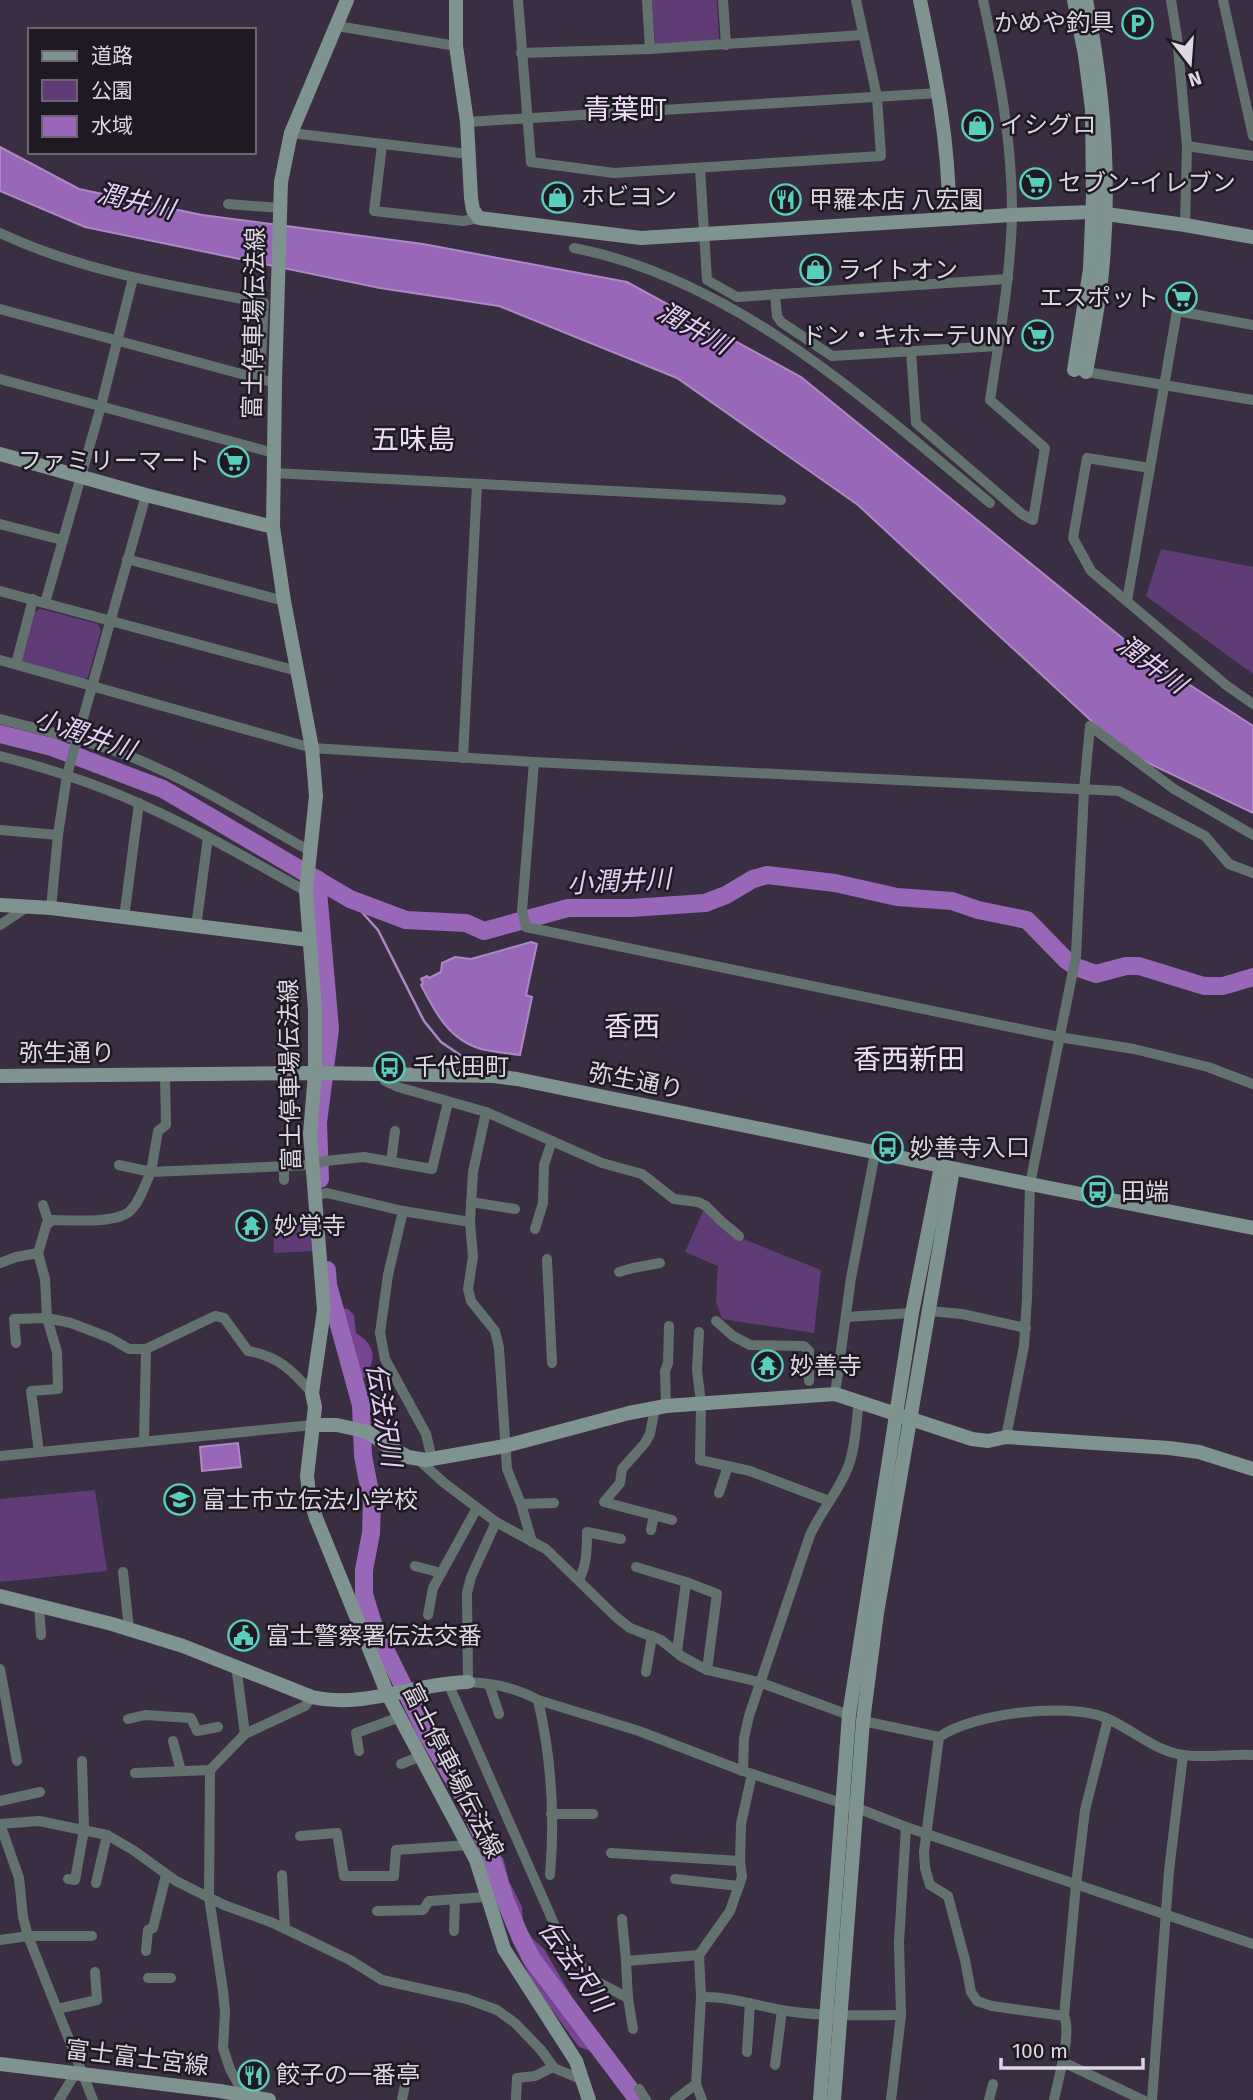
<svg xmlns="http://www.w3.org/2000/svg" width="1253" height="2100" viewBox="0 0 1253 2100" font-family="'Fira Sans','Noto Sans JP',sans-serif">
  <rect width="100%" height="100%" fill="#3a2e42"/>
  <g fill="#5f3c75">
    <path d="M652,0H717L719,41L655,44Z"/>
    <path d="M1161,549L1253,567V674L1146,596Z"/>
    <path d="M41,609L98,624L101,630L88,677L83,680L24,664L21,659L34,612Z"/>
    <path d="M704,1209L746,1240L821,1270L814,1333L722,1319L716,1301L718,1266L685,1252Z"/>
    <path d="M314,1223L316,1251L274,1253L273,1225Z"/>
    <path d="M95,1490L107,1571L0,1582V1499Z"/>
  </g>
  <g fill="#754592">
    <path d="M334,1308L348,1309L354,1315L356,1333C376,1345 377,1360 364,1378L350,1373L334,1335Z"/>
    <path d="M503,1857L509,1881L522,1907L523,1925L533,1939L544,1949L575,2002L609,2049L599,2057L593,2052L579,2047L535,1987L513,1943L483,1862Z"/>
  </g>
  <g fill="#9867b7" stroke="#ad88c4" stroke-width="2">
    <path d="M0,147L79,189L202,215L423,244L627,282L801,377L1142,654L1253,726V813L1125,752L858,505L677,378L499,306L380,288L85,227L0,191Z"/>
    <path d="M531,942L537,944L526,995L532,997L520,1055C507,1053 493,1052 481,1049C449,1040 435,1012 421,985L423,983L421,979L427,976L429,978L441,972L442,963L455,957L471,959Z"/>
    <path d="M238,1443L241,1467L202,1471L200,1447Z"/>
  </g>
  <g fill="none" stroke-linecap="round" stroke-linejoin="round">
    <path stroke="#ad88c4" stroke-width="2.5" d="M350,899L378,930L424,1021L441,1042L466,1059L484,1063"/>
    <g stroke="#9867b7" stroke-width="18">
      <path d="M0,734L52,747L163,789L350,899L406,920L466,923L484,931L568,908H631L705,903L726,895L753,879L767,875L835,883L897,897L952,901L978,910L1027,920L1066,960L1076,967L1096,974L1126,966H1139L1204,986H1223L1253,977"/>
      <path d="M317,879L330,1029L318,1122L320,1179"/>
      <path d="M327,1270L328,1285L361,1405L363,1456L372,1502L371,1533L364,1570V1594L374,1627L427,1734L463,1795L491,1855L505,1900L520,1936L532,1959L638,2100"/>
    </g>
    <g stroke="#64726f" stroke-width="10">
      <path d="M518,0L531,162L614,173L881,156L877,97L856,0"/>
      <path d="M647,0L650,49"/>
      <path d="M723,0L726,45"/>
      <path d="M1171,0L1177,37L1187,146L1185,225"/>
      <path d="M1223,0L1253,136"/>
      <path d="M337,26L456,46"/>
      <path d="M521,53L650,49L863,35"/>
      <path d="M467,122L939,93"/>
      <path d="M291,133L468,154"/>
      <path d="M382,145L374,211L463,221L479,218"/>
      <path d="M1187,146L1253,156"/>
      <path d="M700,168L707,280L737,297L1008,279"/>
      <path d="M228,204L280,208"/>
      <path d="M0,233C83,272 174,286 264,303L260,379"/>
      <path d="M574,248C735,279 868,402 990,503"/>
      <path d="M775,294L777,316L781,322L832,356L998,346"/>
      <path d="M0,309L275,383"/>
      <path d="M911,351L916,423L1022,514L1033,520L1045,448L990,400C999,340 1010,280 1012,218C1013,144 999,72 983,0"/>
      <path d="M1081,371L1253,400"/>
      <path d="M0,379L274,453"/>
      <path d="M1150,468L1087,458L1073,538L1091,571L1226,685L1253,704"/>
      <path d="M274,473L781,500"/>
      <path d="M0,524L62,540"/>
      <path d="M127,559L284,601"/>
      <path d="M0,591L297,671"/>
      <path d="M1127,601L1177,311L1253,325"/>
      <path d="M45,603L101,406L133,278"/>
      <path d="M0,660L312,748L534,762L1119,791L1205,836L1229,864L1253,873"/>
      <path d="M16,664L33,599"/>
      <path d="M0,719C45,731 91,741 134,758C196,783 252,819 310,851"/>
      <path d="M1090,726L1174,789L1253,835"/>
      <path d="M0,756C47,768 94,783 138,803C196,828 251,861 306,891"/>
      <path d="M463,758L477,484"/>
      <path d="M534,762L522,911L526,927L1059,1037L1134,1049L1208,1067L1253,1084"/>
      <path d="M0,830L58,835"/>
      <path d="M51,908L58,835L67,775L146,495"/>
      <path d="M124,918L139,803"/>
      <path d="M0,925L27,907"/>
      <path d="M196,927L208,837"/>
      <path d="M382,1075L385,1081L398,1087L486,1112L602,1163L642,1174L674,1199L698,1202L706,1206L721,1221L739,1236"/>
      <path d="M486,1112L473,1172L470,1222L473,1257L468,1289L471,1301L495,1331L499,1348L507,1469L521,1504L532,1542"/>
      <path d="M391,1161L395,1131"/>
      <path d="M119,1165L151,1172L158,1131L166,1125L165,1075"/>
      <path d="M284,1166V1180"/>
      <path d="M316,1195L327,1193L403,1211L470,1222"/>
      <path d="M471,1202L515,1209"/>
      <path d="M43,1205L49,1223"/>
      <path d="M403,1211L388,1275L380,1333L385,1359L426,1434L432,1459"/>
      <path d="M535,1229L543,1203L544,1165L552,1141"/>
      <path d="M38,1253L47,1223L53,1220C71,1220 116,1224 130,1211C140,1202 145,1184 151,1172L312,1165L325,1161L364,1157L432,1169L448,1102"/>
      <path d="M547,1259L552,1363"/>
      <path d="M0,1263L16,1257L38,1253L45,1279L47,1318L71,1323L110,1338L129,1349H146L215,1316L224,1318L248,1351C278,1356 293,1371 312,1393"/>
      <path d="M619,1272L633,1268L660,1263"/>
      <path d="M929,1311L962,1314L1026,1328"/>
      <path d="M846,1317L912,1313"/>
      <path d="M716,1321L733,1336L750,1345L804,1346L809,1351V1381"/>
      <path d="M699,1332L697,1370L701,1403L700,1460L750,1471L829,1501"/>
      <path d="M16,1343L14,1319L47,1318L57,1352L58,1389L31,1391L39,1452"/>
      <path d="M835,1394L851,1278L875,1153"/>
      <path d="M666,1406L665,1371L668,1363L669,1326"/>
      <path d="M655,1408L650,1434L645,1443L622,1469L620,1483L604,1502L672,1520"/>
      <path d="M1006,1437L1024,1346L1027,1298L1030,1184L1076,956L1084,790L1090,726"/>
      <path d="M144,1441L146,1349"/>
      <path d="M0,1456L313,1425"/>
      <path d="M419,1460L443,1482L496,1522L546,1549L616,1617L630,1628L661,1640L681,1656L707,1670L759,1682L849,1715"/>
      <path d="M719,1493L728,1466"/>
      <path d="M521,1504L554,1503"/>
      <path d="M496,1522L471,1577L467,1593L468,1682C492,1683 517,1688 538,1700L639,1731L743,1771L857,1808L906,1827L1253,1944"/>
      <path d="M651,1530L654,1515"/>
      <path d="M415,1566L441,1573"/>
      <path d="M636,1567L686,1582L717,1594L707,1670"/>
      <path d="M123,1572L129,1629"/>
      <path d="M579,1580C587,1564 587,1549 587,1532L621,1539"/>
      <path d="M39,1605L41,1635"/>
      <path d="M428,1615L433,1588L477,1508"/>
      <path d="M677,1652L686,1582"/>
      <path d="M236,1665L245,1734"/>
      <path d="M0,1669L17,1761"/>
      <path d="M646,1672L652,1636"/>
      <path d="M448,1683L559,1935L592,1979L628,1998"/>
      <path d="M489,1684L499,1714"/>
      <path d="M538,1700C551,1756 555,1817 550,1875"/>
      <path d="M128,1719L145,1715L191,1718L197,1731L218,1727"/>
      <path d="M863,1721L939,1737C974,1713 1067,1702 1106,1718C1132,1729 1155,1751 1183,1755C1203,1758 1231,1754 1253,1755"/>
      <path d="M939,1737L924,1852L925,1868L930,1885L948,1896L965,1960L971,1992L977,2001L992,2006L1064,2016C1072,2033 1058,2080 1054,2100"/>
      <path d="M173,1741L181,1771"/>
      <path d="M359,1751L356,1733L400,1717"/>
      <path d="M401,1764L421,1756"/>
      <path d="M743,1771L744,1738L749,1716L810,1535C821,1511 839,1491 848,1467C856,1447 856,1422 859,1401"/>
      <path d="M135,1773L210,1770"/>
      <path d="M0,1801L40,1792"/>
      <path d="M551,1814H593"/>
      <path d="M0,1824L39,1821L107,1835L133,1850L176,1881L224,1905L273,1923L350,1960L382,1980L467,1999L497,2010L515,2023L541,2050L554,2068L583,2080"/>
      <path d="M0,1824L19,1878L23,1917L28,1936L93,2100"/>
      <path d="M300,1836L337,1833L344,1876H394L396,1850L469,1845"/>
      <path d="M611,1853L740,1861"/>
      <path d="M282,1875L285,1929"/>
      <path d="M68,1879L75,1880L84,1830L82,1761"/>
      <path d="M675,1879L739,1886"/>
      <path d="M96,1883L107,1835"/>
      <path d="M377,1911L423,1910L429,1901L487,1897"/>
      <path d="M622,1919L626,1961"/>
      <path d="M454,1931L455,1899"/>
      <path d="M0,1940L28,1936H92"/>
      <path d="M146,1951L148,1930L153,1928L166,1875"/>
      <path d="M148,1978H171"/>
      <path d="M701,1997C728,1996 754,2005 781,2010C820,2017 861,2015 901,2015"/>
      <path d="M57,2009L97,2000L95,1972"/>
      <path d="M1064,2016L1076,1885L1085,1810L1108,1719"/>
      <path d="M633,2029L628,1998L626,1961L699,1955"/>
      <path d="M747,2052L750,2003"/>
      <path d="M1063,2062L1143,2100"/>
      <path d="M775,2065L782,2010"/>
      <path d="M639,2089L646,2100"/>
      <path d="M244,2095L230,2069L223,2048L225,2012L223,1991L209,1897L210,1770L245,1734L305,1706L312,1697"/>
      <path d="M59,2100L75,2074"/>
      <path d="M402,2100L406,2080"/>
      <path d="M516,2100L517,2078L535,2076L553,2067"/>
      <path d="M675,2100L696,2084"/>
      <path d="M702,2100L696,2084L701,1997L699,1955L730,1911L742,1877L740,1861L741,1824L752,1774"/>
      <path d="M891,2100L901,2015L899,1942L906,1827"/>
      <path d="M989,2100L993,2084"/>
      <path d="M1152,2100L1169,1871L1183,1755"/>
    </g>
    <g stroke="#7f9490" stroke-width="14">
      <path d="M347,0L291,133L281,182L275,383L273,527L284,601L312,748L316,796L306,891L315,1010V1073L310,1134L324,1310L312,1393L315,1407L307,1476L309,1493L316,1518L388,1695L476,1860L504,1949L576,2061L589,2100"/>
      <path d="M456,0V46L467,122L471,198L473,210L479,218L641,238L1012,215L1092,212L1185,225L1253,237"/>
      <path d="M920,0C935,72 950,145 949,219"/>
      <path d="M1074,0L1085,55L1092,109L1093,197L1090,269L1074,370"/>
      <path d="M1086,372C1092,339 1099,305 1102,272C1111,180 1104,90 1086,0"/>
      <path d="M0,454L146,495L273,527"/>
      <path d="M0,905L51,908L309,940"/>
      <path d="M0,1076L315,1073L494,1076L517,1079L1030,1184L1253,1228"/>
      <path d="M313,1425H337L368,1432L386,1445L408,1457L426,1460L505,1446L629,1413L666,1406L835,1394L972,1439L988,1441L1006,1437L1169,1448L1199,1452L1253,1469"/>
      <path d="M0,1596L112,1624L183,1646L312,1697C365,1709 415,1683 468,1682"/>
      <path d="M0,2064L220,2091L269,2100"/>
      <path d="M820,2100L849,1715L912,1313L941,1166"/>
      <path d="M834,2100L863,1721L877,1613L953,1169"/>
    </g>
  </g>
  <defs>
    <symbol id="parking-ring" viewBox="-11 -11 22 22"><circle r="9.5" fill="#1e1922" stroke="#5acebc" stroke-width="1.5"/><path d="M-3.5-5.5H1a3.5 3.5 0 0 1 0 7H-1V5.5H-3.5ZM-1-3.4V-.6H.8a1.4 1.4 0 0 0 0-2.8Z" fill="#5acebc"/></symbol>
    <symbol id="shop-ring" viewBox="-11 -11 22 22"><circle r="9.5" fill="#1e1922" stroke="#5acebc" stroke-width="1.5"/><path d="M-5-2.5h2.3a2.7 3.5 0 0 1 5.4 0H5L5.5 6h-11ZM-1.5-2.5h3a1.5 2.3 0 0 0-3 0Z" fill="#5acebc"/></symbol>
    <symbol id="supermarket-ring" viewBox="-11 -11 22 22"><circle r="9.5" fill="#1e1922" stroke="#5acebc" stroke-width="1.5"/><path d="M-6-5.5h2.5l.6 2H6L4.5 2H-2.5L-4.4-4H-6ZM-1.5 3.2a1.3 1.3 0 1 0 .1 0ZM3 3.2a1.3 1.3 0 1 0 .1 0Z" fill="#5acebc"/></symbol>
    <symbol id="restaurant-ring" viewBox="-11 -11 22 22"><circle r="9.5" fill="#1e1922" stroke="#5acebc" stroke-width="1.5"/><path d="M-5-6h1v4h1v-4h1v4h1v-4h1v5L-1.5 .5V6h-2V.5L-5-1ZM5-6V6H3V1.5H1.5Q1.5-4 5-6Z" fill="#5acebc"/></symbol>
    <symbol id="bus-ring" viewBox="-11 -11 22 22"><circle r="9.5" fill="#1e1922" stroke="#5acebc" stroke-width="1.5"/><path d="M-5-6H5V4H4V6H2V4H-2V6H-4V4H-5ZM-3.5-4V0h7V-4ZM-3.5 1.2v1.5H-2V1.2ZM2 1.2v1.5H3.5V1.2Z" fill="#5acebc"/></symbol>
    <symbol id="temple-ring" viewBox="-11 -11 22 22"><circle r="9.5" fill="#1e1922" stroke="#5acebc" stroke-width="1.5"/><path d="M0-6L5-2H3V0L6.5 2.5H4V6H1.5V3h-3V6H-4V2.5H-6.5L-3 0V-2H-5Z" fill="#5acebc"/></symbol>
    <symbol id="school-ring" viewBox="-11 -11 22 22"><circle r="9.5" fill="#1e1922" stroke="#5acebc" stroke-width="1.5"/><path d="M0-5L7-2L0 1L-7-2ZM-4 1L0 2.5L4 1V4Q0 6-4 4Z" fill="#5acebc"/></symbol>
    <symbol id="civic-ring" viewBox="-11 -11 22 22"><circle r="9.5" fill="#1e1922" stroke="#5acebc" stroke-width="1.5"/><path d="M-.6-6.5H3V-4.5H.6V-3L4-1V1h2V6H-6V1h2V-1L-.6-3ZM-1.2 2.5V6h2.4V2.5Z" fill="#5acebc"/></symbol>
  </defs>
  <g fill-rule="evenodd">
    <use href="#parking-ring" x="1120" y="6" width="35" height="35"/>
    <use href="#shop-ring" x="960" y="108" width="35" height="35"/>
    <use href="#supermarket-ring" x="1018" y="166" width="35" height="35"/>
    <use href="#shop-ring" x="540" y="180" width="35" height="35"/>
    <use href="#restaurant-ring" x="768" y="182" width="35" height="35"/>
    <use href="#shop-ring" x="798" y="252" width="35" height="35"/>
    <use href="#supermarket-ring" x="1164" y="280" width="35" height="35"/>
    <use href="#supermarket-ring" x="1020" y="318" width="35" height="35"/>
    <use href="#supermarket-ring" x="216" y="444" width="35" height="35"/>
    <use href="#bus-ring" x="372" y="1050" width="35" height="35"/>
    <use href="#bus-ring" x="870" y="1130" width="35" height="35"/>
    <use href="#bus-ring" x="1080" y="1174" width="35" height="35"/>
    <use href="#temple-ring" x="234" y="1208" width="35" height="35"/>
    <use href="#temple-ring" x="750" y="1348" width="35" height="35"/>
    <use href="#school-ring" x="162" y="1482" width="35" height="35"/>
    <use href="#civic-ring" x="226" y="1618" width="35" height="35"/>
    <use href="#restaurant-ring" x="236" y="2058" width="35" height="35"/>
  </g>
  <g text-anchor="middle" stroke-width="5" stroke-linejoin="round" paint-order="stroke">
    <g font-size="24" fill="#ddd6e3" stroke="#1e1922" text-anchor="start">
      <text x="1114" y="31" text-anchor="end">かめや釣具</text>
      <text x="1000" y="133">イシグロ</text>
      <text x="1058" y="191">セブン-イレブン</text>
      <text x="581" y="205">ホビヨン</text>
      <text x="809" y="208">甲羅本店 八宏園</text>
      <text x="838" y="278">ライトオン</text>
      <text x="1159" y="306" text-anchor="end">エスポット</text>
      <text x="1015" y="344" text-anchor="end">ドン・キホーテUNY</text>
      <text x="210" y="469" text-anchor="end">ファミリーマート</text>
      <text x="413" y="1075">千代田町</text>
      <text x="910" y="1156">妙善寺入口</text>
      <text x="1121" y="1200">田端</text>
      <text x="274" y="1234">妙覚寺</text>
      <text x="790" y="1374">妙善寺</text>
      <text x="202" y="1508">富士市立伝法小学校</text>
      <text x="266" y="1644">富士警察署伝法交番</text>
      <text x="276" y="2083">餃子の一番亭</text>
    </g>
    <g font-size="24" fill="#ddd6e3" stroke="#1e1922">
      <text transform="translate(254 323) rotate(-89)" y="8">富士停車場伝法線</text>
      <text x="67" y="1061">弥生通り</text>
      <text transform="translate(290 1075) rotate(-91)" y="8">富士停車場伝法線</text>
      <text transform="translate(636 1081) rotate(11)" y="8">弥生通り</text>
      <text transform="translate(453 1771) rotate(63)" y="8">富士停車場伝法線</text>
      <text transform="translate(137 2058) rotate(7)" y="8">富士富士宮線</text>
    </g>
    <g font-size="26" font-style="italic" fill="#e8cff9" stroke="#1e1922">
      <text transform="translate(136 201) rotate(13)" y="9">潤井川</text>
      <text transform="translate(694 328) rotate(29)" y="9">潤井川</text>
      <text transform="translate(1152 664) rotate(36)" y="9">潤井川</text>
      <text transform="translate(85 734) rotate(19)" y="9">小潤井川</text>
      <text transform="translate(619 881) rotate(-3)" y="9">小潤井川</text>
      <text transform="translate(384 1415) rotate(81)" y="9">伝法沢川</text>
      <text transform="translate(575 1966) rotate(55)" y="9">伝法沢川</text>
    </g>
    <g font-size="28" fill="#ecdef6" stroke="#1e1922">
      <text x="625" y="119">青葉町</text>
      <text x="413" y="449">五味島</text>
      <text x="632" y="1036">香西</text>
      <text x="909" y="1069">香西新田</text>
    </g>
  </g>
  <rect x="28" y="28" width="228" height="126" fill="#1e1922" stroke="#6a656f" stroke-width="2"/>
  <rect x="42" y="51" width="35" height="10" fill="#7f9490" stroke="#6a656f" stroke-width="2"/>
  <text x="91" y="63" font-size="21" fill="#ddd6e3">道路</text>
  <rect x="42" y="80" width="35" height="21" fill="#5f3c75" stroke="#6a656f" stroke-width="2"/>
  <text x="91" y="98" font-size="21" fill="#ddd6e3">公園</text>
  <rect x="42" y="116" width="35" height="21" fill="#9867b7" stroke="#6a656f" stroke-width="2"/>
  <text x="91" y="133" font-size="21" fill="#ddd6e3">水域</text>
  <g transform="translate(1190 63) rotate(163)" stroke="#1e1922" stroke-width="5" paint-order="stroke">
  <path d="M0-5L12 26L0 18L-12 26Z" fill="#ddd6e3"/>
  <text y="-10" font-size="19" font-weight="bold" text-anchor="middle" fill="#ddd6e3">N</text>
  </g>
  <path d="M1001 2058v10h142v-10" fill="none" stroke="#ddd6e3" stroke-width="3.5"/>
  <text x="1012" y="2058" font-size="21" fill="#ddd6e3" stroke="#1e1922" stroke-width="5" paint-order="stroke">100 m</text>
</svg>
